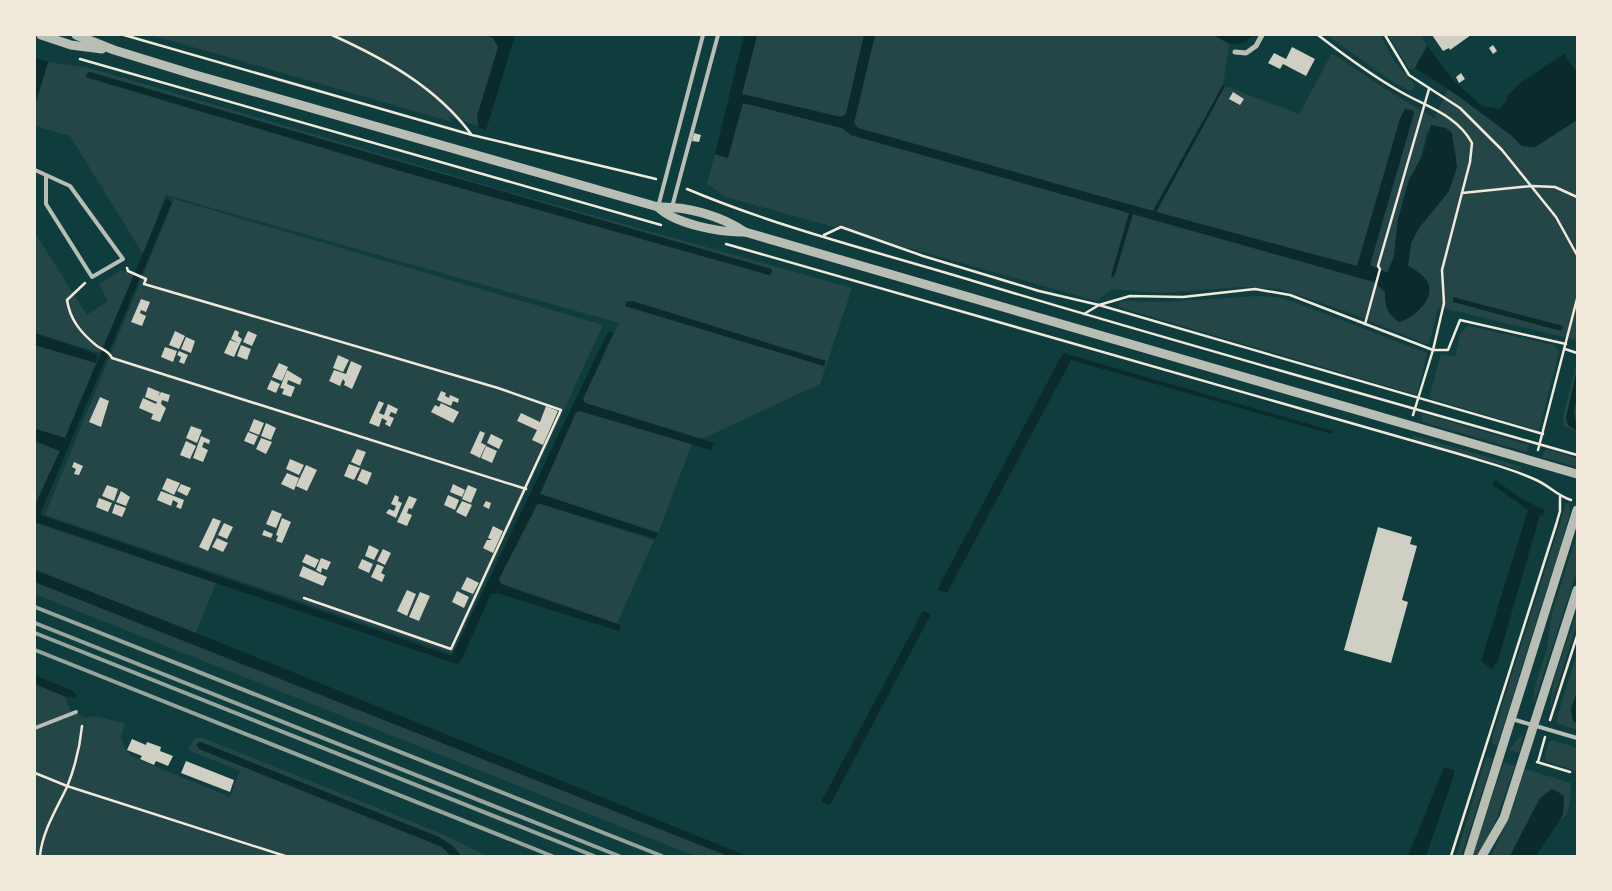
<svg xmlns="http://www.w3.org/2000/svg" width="1612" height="891" viewBox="0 0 1612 891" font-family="Lato,sans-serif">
  <rect width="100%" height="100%" fill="#0f3d3e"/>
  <g fill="#244646" fill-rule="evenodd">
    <path d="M151,35H485L493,38L499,45L483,127L448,117L452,122Z"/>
    <path d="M757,35H864L846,114L841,117L742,94Z"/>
    <path d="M875,35H1213L1229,44L1223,85L1153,211L858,128L854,123Z"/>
    <path d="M1327,35H1380L1394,61L1415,85L1411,91L1394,83Z"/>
    <path d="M1388,35H1421L1427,46L1415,68L1409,69Z"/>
    <path d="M1332,53L1382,87L1434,118L1448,89L1512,136L1522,146L1535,147L1577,120V340L1438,307L1429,345L1345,311L1280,289L1241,287L1160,293L1111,289L1097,301L726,197L707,184L715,154L728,158L742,102L842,128L851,135L1130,213L1112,276L1113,277L1132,214L1374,282L1385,292L1419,272L1408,266L1411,243L1419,228L1449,191L1457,167L1455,150L1427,130L1421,158L1409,180L1398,219L1394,257L1387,273L1369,265L1414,113L1412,110L1402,114L1400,119L1357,266L1156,212L1225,86L1299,114Z"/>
    <path d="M48,62L90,68L495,188L852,288L820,384L702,439L585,403L583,399L619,323L166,195L143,254L70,136L35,126V105ZM90,72L771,269L772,272L769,274L404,172L87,78L86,75ZM632,301L825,361H826L823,365L625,306L626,302Z"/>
    <path d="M174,199L603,325L452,653L45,515Z"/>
    <path d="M35,233L87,315L108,301L99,284L122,270L134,275L100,353L35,333Z"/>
    <path d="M1257,296L1277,297L1297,303L1427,353L1417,395L1118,307L1120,301L1160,302Z"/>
    <path d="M1468,326L1554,345L1559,352L1539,431L1429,398L1441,354L1455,357L1460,334Z"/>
    <path d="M35,345L96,363L65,438L35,429Z"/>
    <path d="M1577,361V432L1564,426L1563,417Z"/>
    <path d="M580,411L692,444L658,533L540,494L576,412Z"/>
    <path d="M1421,413L1529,445L1527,452L1423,422Z"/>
    <path d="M1412,435L1522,467L1521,470L1413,440Z"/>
    <path d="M35,441L60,451L35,505Z"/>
    <path d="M1546,449L1577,458V467L1542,457Z"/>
    <path d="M1569,502L1570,512L1562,541L1497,746L1493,744L1492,737L1566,504Z"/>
    <path d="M537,503L654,540L617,624L501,584L499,579Z"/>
    <path d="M35,521L216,583L196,633L35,570Z"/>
    <path d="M1577,534V571L1533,705L1534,689L1547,648L1552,613Z"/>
    <path d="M35,582L728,856H695L35,594Z"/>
    <path d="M1577,612V624L1551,706C1548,688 1571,632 1577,612Z"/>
    <path d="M1577,653V691L1571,712L1573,720L1577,723V730L1559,724L1556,721Z"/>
    <path d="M35,684L64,696L71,711L86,718L93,716L125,723L121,738L127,752L135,758L230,797L240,771L188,750L195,738H203L440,833L487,856H461L454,847L199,747L442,847L451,856H35Z"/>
    <path d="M1521,735L1523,736L1519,753L1509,750Z"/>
    <path d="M1552,740L1577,748V771L1546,761L1545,755L1549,741Z"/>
    <path d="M1486,757L1493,759L1461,856H1456Z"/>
    <path d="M1504,762L1515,766L1494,825L1478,856H1472Z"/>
    <path d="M1525,769L1571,783C1570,795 1572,815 1560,820L1563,814L1561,793L1552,789L1540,798L1510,856H1491L1509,818Z"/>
  </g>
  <g fill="#0a2a2b">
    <path d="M485,35H515L486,130L479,128L477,116L498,47L493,38Z"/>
    <path d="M744,35H757L742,94L841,117L846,114L864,35H875L854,123L858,128L1153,211L1223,85L1225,86L1156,212L1357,266L1400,119L1405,109L1412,110L1414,113L1370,265L1387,273L1394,257L1398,219L1409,180L1421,158L1431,125L1446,128L1452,133L1457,167L1449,191L1419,228L1411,243L1408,266C1415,270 1422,274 1427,281C1437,298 1414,318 1399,322C1388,315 1384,305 1385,292L1374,282L1133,214L1114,277L1111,276L1129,213L851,135L842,128L743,103L728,158L715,154Z"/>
    <path d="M1213,35H1253C1240,50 1227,43 1213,35Z"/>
    <path d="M1427,46L1454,81L1482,106L1500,109L1507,100L1506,97L1522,82L1564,54L1577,72V120L1535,147L1522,146L1512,136L1459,96L1415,68Z"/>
    <path d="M35,58L48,62L35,105Z"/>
    <path d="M89,72L771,269L772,272L769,275L404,172L87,77L86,75Z"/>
    <path d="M166,199L172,202L41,512V515L452,656L608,332L613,333L583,399L585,403L714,443L711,450L580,411L576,412L540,494L658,533L656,539L538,503L499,579L501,584L621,625L619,631L497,593L491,594L462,659L457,664L37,523L35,521V505L60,451L35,441V429L65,438Z"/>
    <path d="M1453,297L1563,326L1561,331L1453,302Z"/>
    <path d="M632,301L826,361L824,366L625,306L626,302Z"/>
    <path d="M35,333L97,354L96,363L35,345Z"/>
    <path d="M1063,353L1333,431L1332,434L1071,360L947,593L937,590Z"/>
    <path d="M1577,369V398L1574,412L1577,431L1568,425L1566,418Z"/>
    <path d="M1495,480L1522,499L1545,510L1543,516L1540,515L1498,660L1492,669L1481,661L1528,510L1493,485Z"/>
    <path d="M35,570L196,633L747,856H728L35,582Z"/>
    <path d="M923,611L931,614L830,805L821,802Z"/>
    <path d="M35,675L73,691L76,695L75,698L64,696L35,684Z"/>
    <path d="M1577,691V723L1573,721L1571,709Z"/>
    <path d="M201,742L439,837L454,847L461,856H451L442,847L199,749L196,744Z"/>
    <path d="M1444,767L1454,770V775L1426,856H1408Z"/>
    <path d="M1552,789L1564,796L1563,814L1560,820L1536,856H1510L1540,798Z"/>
  </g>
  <g fill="#cfcfc3">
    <path d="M1432,35H1471L1450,50L1449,48L1443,51Z"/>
    <path d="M1493,45L1497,51L1493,54L1489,48Z"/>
    <path d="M1292,47L1315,59L1306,76L1283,64L1280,69L1268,63L1274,53L1286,59Z"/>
    <path d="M1461,73L1465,79L1459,83L1456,77Z"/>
    <path d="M1233,92L1244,99L1240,105L1229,99Z"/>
    <path d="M694,133L701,135L699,142L692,141Z"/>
    <path d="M141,299L150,302L146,312L141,310L140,313L146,316L142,326L131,322Z"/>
    <path d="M235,330L239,332L238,336L242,339L234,357L224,353L230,340L238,343L231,339Z"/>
    <path d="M175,331L185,336L179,349L169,345Z"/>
    <path d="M248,331L257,335L252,346L243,342Z"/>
    <path d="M186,337L195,341L191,353L181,349Z"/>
    <path d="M241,345L251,349L247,360L237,356Z"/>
    <path d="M165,347L177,351L173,362L161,357Z"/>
    <path d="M179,351L188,355L184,364L179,362L181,357L177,355Z"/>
    <path d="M338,355L349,360L343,372L333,368Z"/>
    <path d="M351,361L362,366L352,389L344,385L345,382L343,379L340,386L329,381L334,370L346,374Z"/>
    <path d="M279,363L288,367L282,381L272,377Z"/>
    <path d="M287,370L302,379L300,385L288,380L287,384L295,387L291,397L282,394L284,389L280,388Z"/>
    <path d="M271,380L280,384L276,393L267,389Z"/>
    <path d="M148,387L160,392L158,397L161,392L170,395L168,402L162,400L161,404L166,408L160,422L151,419L153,414L139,408L143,398L156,404L157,402L145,397Z"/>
    <path d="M441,391L446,393L445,396L449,398L450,395L459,399L458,403L453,401L451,406L437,400Z"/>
    <path d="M100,397L109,401L101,427L89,422Z"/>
    <path d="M379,401L384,403L379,413L384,415L388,404L398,409L396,414L391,412L389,416L394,418L390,427L385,424L387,421L382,418L379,427L369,423Z"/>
    <path d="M441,403L459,412L453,423L431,412L435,405L439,407Z"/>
    <path d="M546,406L558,411L543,445L532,440L537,430L517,421L521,413L540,422Z"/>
    <path d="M254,419L264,423L259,435L249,431Z"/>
    <path d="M266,423L276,428L271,440L261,436Z"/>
    <path d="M191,426L202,430L197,443L186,438Z"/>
    <path d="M480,431L485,433L481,443L486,445L480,458L470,453Z"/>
    <path d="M248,432L258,436L254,445L244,441Z"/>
    <path d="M491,434L503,440L499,449L487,443Z"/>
    <path d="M201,436L210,440L209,444L204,442L202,447L208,450L203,462L193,458Z"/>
    <path d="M261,438L272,442L266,454L256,449Z"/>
    <path d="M186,441L196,446L190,459L180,455Z"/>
    <path d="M486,446L497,451L492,463L481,458Z"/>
    <path d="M357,449L366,452L360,466L351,462Z"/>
    <path d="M290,459L304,465L299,475L286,469Z"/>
    <path d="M74,462L83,466L79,475L74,474L76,469L72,467Z"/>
    <path d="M349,464L360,468L354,480L344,476Z"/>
    <path d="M306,465L317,470L307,491L296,486Z"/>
    <path d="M362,469L372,473L367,485L357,480Z"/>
    <path d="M287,473L299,478L294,490L281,484Z"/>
    <path d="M167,478L180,483L174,495L162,489Z"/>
    <path d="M181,484L191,488L187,496L177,491Z"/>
    <path d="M453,484L465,490L462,497L450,492Z"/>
    <path d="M107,485L118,489L114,501L102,496Z"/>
    <path d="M468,485L477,489L471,503L462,499Z"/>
    <path d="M121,491L130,497L126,506L116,502Z"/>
    <path d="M161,491L184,500L181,509L176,507L178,503L173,500L171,506L157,500Z"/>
    <path d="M395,495L399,497L398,501L402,503L396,518L386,513L389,509L394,511L396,506L391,504Z"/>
    <path d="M448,495L459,500L455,510L444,505Z"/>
    <path d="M409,496L417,499L412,509L409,508L407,513L412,515L407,526L397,522Z"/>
    <path d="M99,498L112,503L108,512L96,507Z"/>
    <path d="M462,501L472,505L466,517L456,512Z"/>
    <path d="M486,501L491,503L489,509L483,506Z"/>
    <path d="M115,504L126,508L122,517L112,513Z"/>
    <path d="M272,510L282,514L276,528L266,524Z"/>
    <path d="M213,518L221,521L208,551L199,547Z"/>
    <path d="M282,518L291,522L282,543L276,541L278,536L276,535Z"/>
    <path d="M224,523L233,527L227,539L218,535Z"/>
    <path d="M493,526L503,531L493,553L483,548L487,540H492L488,538Z"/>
    <path d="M1378,527L1412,537L1410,544L1417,546L1402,600L1408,602L1391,663L1344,650Z"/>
    <path d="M264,530L273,534L271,538L262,535Z"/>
    <path d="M217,538L228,543L223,552L212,547Z"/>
    <path d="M369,545L379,550L374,560L365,556Z"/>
    <path d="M383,549L391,553L385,565L377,561Z"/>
    <path d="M306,554L319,560L315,568L302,562Z"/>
    <path d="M321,558L331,562L327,570L322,568L321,573L316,570Z"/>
    <path d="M362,559L373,564L369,573L358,568Z"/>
    <path d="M377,564L384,567L381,573L385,575L382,582L371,577Z"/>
    <path d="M303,566L327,577L323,586L299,576Z"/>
    <path d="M467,577L479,583L473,594L461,589Z"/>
    <path d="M407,590L416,594L407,616L397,611Z"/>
    <path d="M457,591L469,597L464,608L452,602Z"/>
    <path d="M420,592L430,596L419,621L409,617Z"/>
    <path d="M132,739L146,745L147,742L161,747L160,751L173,756L168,766L156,761L154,765L140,759L142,756L127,750Z"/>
    <path d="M186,761L234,780L230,792L181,773Z"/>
  </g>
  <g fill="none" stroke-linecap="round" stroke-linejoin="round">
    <g stroke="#f1e9da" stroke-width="2.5">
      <path d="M124,35L472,135L656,179"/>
      <path d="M332,35C385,59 436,87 471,134"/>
      <path d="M1318,35C1344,55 1372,76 1401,92C1427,107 1457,115 1472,143L1470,162L1442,270L1444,303L1433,350L1413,415"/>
      <path d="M1385,35L1409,75L1460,108L1502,150L1556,217L1577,255"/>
      <path d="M80,59L661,225"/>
      <path d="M687,189C782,229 882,253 980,283C1179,343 1378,398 1577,455"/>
      <path d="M1462,193L1532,186L1555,187L1577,197"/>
      <path d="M824,235L841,227L923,256L1039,291L1099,305L1130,296L1183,297L1255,289L1290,295L1433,350H1448L1460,320L1566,344"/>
      <path d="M726,244L1459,454C1484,462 1510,468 1534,479C1549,485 1557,496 1571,500"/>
      <path d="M127,268L128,271L146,279L144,284L498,388L561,410L451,649L304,598"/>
      <path d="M85,283L67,300C70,320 81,333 97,346C103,350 109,351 112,358L526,489"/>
      <path d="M1084,314L1099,305L1543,434"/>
      <path d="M1365,324L1380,269L1378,266L1429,89"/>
      <path d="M1565,349L1577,353"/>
      <path d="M1538,450L1577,299"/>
      <path d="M1550,720L1577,636"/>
      <path d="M1537,762L1570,772"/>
      <path d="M1538,762L1545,737"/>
      <path d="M35,773L67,786L285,856"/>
      <path d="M40,856C42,832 57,808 67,787C75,767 80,747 82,726"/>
      <path d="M1451,856L1556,525L1560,511V497"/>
    </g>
    <g stroke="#b8beb3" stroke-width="4">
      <path d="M35,170L70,186L123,259L92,277L46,204V176"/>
      <path d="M658,207L703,35"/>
      <path d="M672,207L718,35"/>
      <path d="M1512,719L1577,738"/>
      <path d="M35,728L76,712"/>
    </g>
    <path stroke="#b8beb3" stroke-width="5" d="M1235,52L1246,53L1256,46L1262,35"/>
    <g stroke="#b8beb3" stroke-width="9">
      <path d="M41,35L71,45L102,49"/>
      <path d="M76,35L114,50L192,74L658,207C687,206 721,216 745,232L1577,474"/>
      <path d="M658,207C675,224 721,233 745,232"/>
      <path d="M1468,856L1577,510"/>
      <path d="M1482,856L1504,818L1577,590"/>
    </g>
    <g stroke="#97a49c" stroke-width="4">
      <path d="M35,607L662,856"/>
      <path d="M35,623L619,856"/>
      <path d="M35,633L594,856"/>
      <path d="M35,650L552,856"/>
    </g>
  </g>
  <rect width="1612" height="891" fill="none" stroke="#f1e9da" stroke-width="72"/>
</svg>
